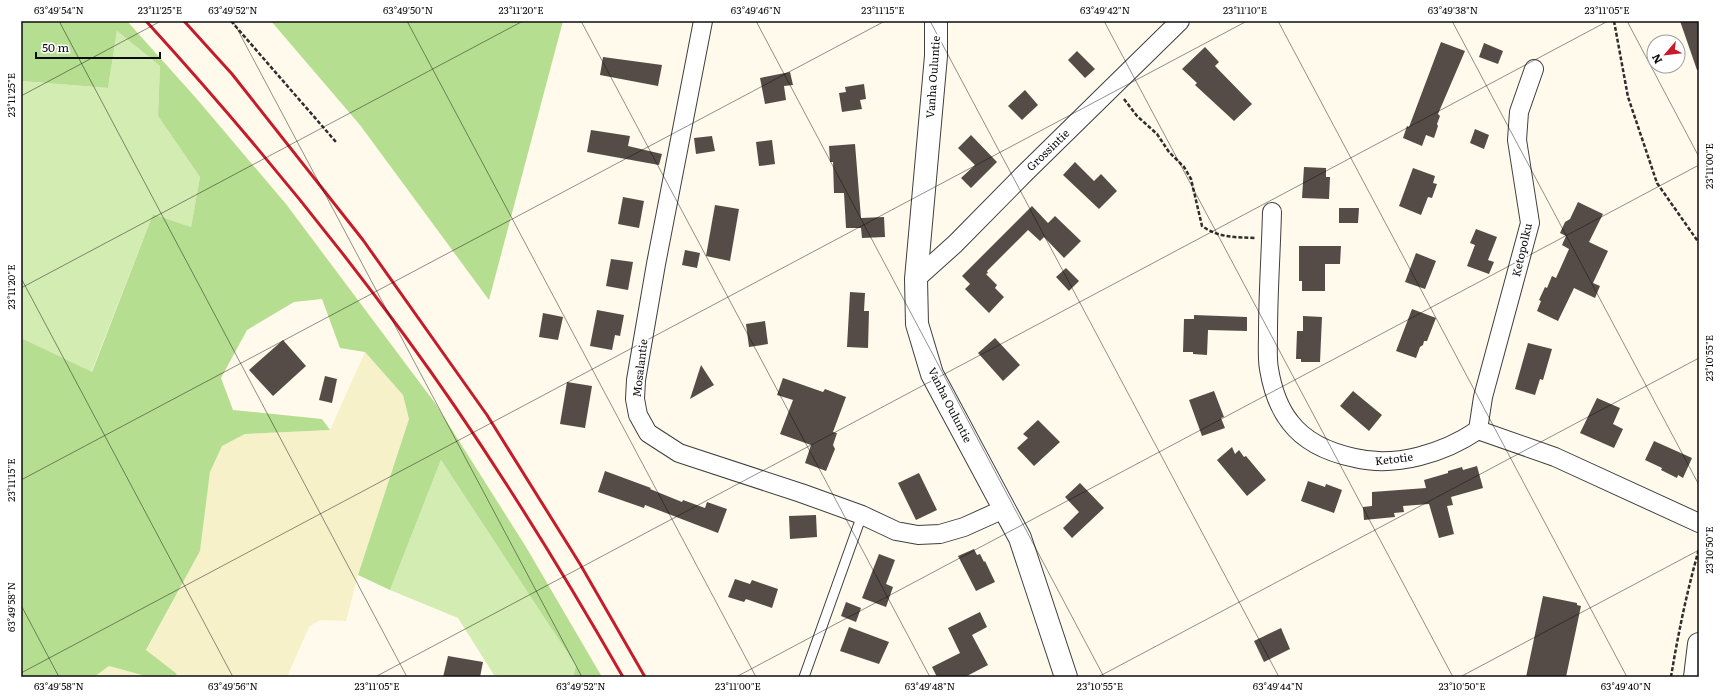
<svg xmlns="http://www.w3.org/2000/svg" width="1720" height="698" viewBox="0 0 1720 698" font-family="Literata,serif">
  <rect width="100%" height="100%" fill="#fffaeb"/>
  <g fill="#f7f1c9">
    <path d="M365,352L403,395L409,419L358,575L346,621L320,620L309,627L287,677H174L177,674L146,651L200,551L210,472L222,446L245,434L330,430Z"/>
    <path d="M109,666L149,677H94Z"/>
  </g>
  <g fill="#d2ecb2">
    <path d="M117,31L160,66L158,116L200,177L191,227L153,214L91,373L21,338V81L108,88Z"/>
    <path d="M441,460L576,666L573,677H509L494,675L458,618L390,590Z"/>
  </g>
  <g fill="#b6de90">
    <path d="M21,21H127L196,98L286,204L435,403L526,547L602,677H573L576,666L441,460L390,590L358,575L409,419L403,395L365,352L340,348L322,299L294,302L247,330L221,378L233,410L322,419L330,430L245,434L222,446L210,472L200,551L146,650L177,674L174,677H149L109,666L94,677H21V338L92,372L153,214L191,227L200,177L158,116L160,66L117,31L108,88L21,81Z"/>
    <path d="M271,21H563L489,300L360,125Z"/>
  </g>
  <g fill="#554c48">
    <path d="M1680,21H1699V70H1697Z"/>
    <path d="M1441,42L1465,51L1438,114L1440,116L1437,124L1438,126L1434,138L1426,135L1422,146L1403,138L1407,126L1409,127Z"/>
    <path d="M1484,43L1503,51L1498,64L1479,57Z"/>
    <path d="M1205,47L1219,62L1215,66L1252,104L1234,121L1195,85L1197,83L1182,69Z"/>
    <path d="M1077,51L1095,69L1085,78L1068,60Z"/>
    <path d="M603,57L662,65L658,86L600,75Z"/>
    <path d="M790,72L793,85L784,86L786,100L765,104L760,78Z"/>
    <path d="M864,84L866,99L860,100L862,109L842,112L839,93L846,92L845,87Z"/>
    <path d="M1025,90L1038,105L1022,120L1008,106Z"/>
    <path d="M1475,129L1489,135L1484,149L1470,143Z"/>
    <path d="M591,130L630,136L628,146L662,154L659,165L587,152Z"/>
    <path d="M971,135L997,162L971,188L961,178L975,165L958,148Z"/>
    <path d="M712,136L715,151L696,154L694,138Z"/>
    <path d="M772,140L775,164L759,166L756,142Z"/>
    <path d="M855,144L861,218L884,217L885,237L862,238L861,228H846L844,193H834L833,162H830L829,146Z"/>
    <path d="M1075,162L1094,181L1101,174L1117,191L1099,209L1063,175Z"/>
    <path d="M1304,167L1326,168V177H1330L1329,199L1302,198Z"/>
    <path d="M1413,168L1435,176L1433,183L1437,184L1432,198L1428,197L1421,215L1399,206Z"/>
    <path d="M623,197L644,201L639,228L618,224Z"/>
    <path d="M1578,202L1603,214L1589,242L1608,251L1593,283L1600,286L1595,298L1574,288L1558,321L1537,311L1541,301L1539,300L1545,287L1547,288L1552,276L1556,278L1569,249L1562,245L1566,236L1560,233L1565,222L1570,219Z"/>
    <path d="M715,205L739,209L730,261L706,256Z"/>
    <path d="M1032,206L1048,223L1055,216L1081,241L1064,258L1044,237L1040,241L1028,230L987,271L988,273L986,274L997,285L995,288L1004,297L989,313L965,289L970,284L962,276Z"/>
    <path d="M1339,208H1359L1358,223H1339Z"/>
    <path d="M1476,229L1497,237L1488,260L1494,262L1489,274L1467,266L1475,245L1470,243Z"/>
    <path d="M1299,246H1341L1340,264H1325V291H1302V281H1299Z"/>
    <path d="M685,250L700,253L697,268L682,265Z"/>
    <path d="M1416,253L1436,261L1425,289L1405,282Z"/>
    <path d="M611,259L633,262L628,290L606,286Z"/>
    <path d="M1066,268L1079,281L1069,291L1056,277Z"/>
    <path d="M850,292L865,293L864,311H869L868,348L847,347Z"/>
    <path d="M1412,309L1436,318L1427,341H1424L1423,345L1420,347L1416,358L1396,351Z"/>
    <path d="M597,310L624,315L620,336L615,335L612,350L590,346Z"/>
    <path d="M543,313L563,317L558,340L539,337Z"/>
    <path d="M1194,315L1247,317V331L1208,330L1207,355L1193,354V352H1183L1184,319H1194Z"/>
    <path d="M1303,316L1322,317L1320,362H1301V359H1296L1297,331H1303Z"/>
    <path d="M765,321L768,344L749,347L746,324Z"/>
    <path d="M995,338L1020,365L1003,381L978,353Z"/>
    <path d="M283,340L306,366L273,396L249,370Z"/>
    <path d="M1528,343L1552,349L1543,380L1540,379L1535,395L1515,389Z"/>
    <path d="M701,365L714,385L690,399Z"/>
    <path d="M325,376L337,379L332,403L319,400Z"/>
    <path d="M783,378L823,392L825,389L846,397L833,432L837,433L833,445L835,449L826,471L805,463L811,445L780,434L793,400L777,395Z"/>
    <path d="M567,382L592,386L585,428L560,424Z"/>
    <path d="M1214,391L1224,417L1221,418L1225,428L1202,436L1189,400Z"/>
    <path d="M1353,391L1382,415L1369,431L1340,406Z"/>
    <path d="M1597,398L1620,408L1613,424L1623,429L1614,448L1580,433Z"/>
    <path d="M1038,420L1060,442L1034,466L1017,448L1028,438L1023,434Z"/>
    <path d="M1654,441L1692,458L1683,478L1678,475L1677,478L1661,470L1662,468L1645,460Z"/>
    <path d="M1232,447L1235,454L1239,450L1244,457L1246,456L1266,480L1247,496L1217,460Z"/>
    <path d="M1477,466L1483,488L1451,497L1453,505L1447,506L1454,534L1439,538L1429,504L1403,506L1404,512L1394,513L1395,517L1364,520L1363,507L1372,506V492L1426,488L1424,480L1448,473V471L1462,467L1463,470Z"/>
    <path d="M605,471L651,488L650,489L682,502L683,500L705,508L707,502L727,509L718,533L645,505L644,508L598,492Z"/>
    <path d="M919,473L937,510L916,520L898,483Z"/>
    <path d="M1308,481L1325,487L1326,484L1342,490L1334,513L1301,501Z"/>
    <path d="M1080,483L1104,508L1072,538L1063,528L1079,512L1065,497Z"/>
    <path d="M816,515L817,537L790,539L789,516Z"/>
    <path d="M974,549L977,555L980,554L984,562L985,561L995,582L976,591L958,556Z"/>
    <path d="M879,554L895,560L886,584L893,587L886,607L862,598Z"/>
    <path d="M735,579L750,584L752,580L778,589L772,608L746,599L744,602L728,597Z"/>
    <path d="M1543,596L1577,603V605L1581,606L1566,677H1526Z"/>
    <path d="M846,602L861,608L856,622L841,616Z"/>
    <path d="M980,612L987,627L972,635L988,665L965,677H937L932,667L960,653L948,628Z"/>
    <path d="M849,627L889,642L879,664L840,651Z"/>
    <path d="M1281,628L1290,649L1264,662L1254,641Z"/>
    <path d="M448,656L483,662L480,677H443Z"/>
  </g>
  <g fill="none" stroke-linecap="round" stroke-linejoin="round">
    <defs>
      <path id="service" d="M804,677L862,515"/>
      <g id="minor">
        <path d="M703,21L656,264L636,380L635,399L638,415L648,433L679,453L801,493L862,515L896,531L918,535L940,534L964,527L1004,509"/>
        <path d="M1272,212C1271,252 1268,293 1268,333C1268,345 1267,358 1269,369C1272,387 1279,408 1290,422C1305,442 1331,453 1355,458C1396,468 1444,453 1478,430L1555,457L1699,523"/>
        <path d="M916,279L955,244L1025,173L1180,21"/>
        <path d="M1478,430L1483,397L1530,223L1517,140L1519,112L1534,69"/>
      </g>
      <g id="tertiary">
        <path d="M936,21V56L916,279L917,324L932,374L1020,538L1066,677"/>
        <path d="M1695,677L1699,644"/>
      </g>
    </defs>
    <use href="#service" stroke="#3f3f3f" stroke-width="11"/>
    <use href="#minor" stroke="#3f3f3f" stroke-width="20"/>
    <use href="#tertiary" stroke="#3f3f3f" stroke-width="24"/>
    <g stroke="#2e2e2e" stroke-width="2.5" stroke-dasharray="4 2" stroke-linecap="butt">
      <path d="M231,21L336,142"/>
      <path d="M1614,21L1628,97L1657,183L1699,243"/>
      <path d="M1124,99L1137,116L1157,134L1169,152L1184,167L1191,179L1202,226C1219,238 1235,237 1255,238"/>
      <path d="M1671,677C1678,634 1687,591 1699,549"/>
    </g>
    <use href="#service" stroke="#fff" stroke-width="9"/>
    <use href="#minor" stroke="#fff" stroke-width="18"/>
    <use href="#tertiary" stroke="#fff" stroke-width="22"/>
    <g stroke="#c51b2a" stroke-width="3">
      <path d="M146,21C238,122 325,227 405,336C485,445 556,560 623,677"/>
      <path d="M184,21L232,74L363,240L487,415L580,564L645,677"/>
    </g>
  </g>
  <path fill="none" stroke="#0c0c0c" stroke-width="1" stroke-opacity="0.45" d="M59,21L407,677M233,21L582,677M407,21L756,677M581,21L930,677M756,21L1104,677M930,21L1279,677M1104,21L1453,677M1278,21L1627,677M1452,21L1699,485M1627,21L1699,157M21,96L161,21M21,278L233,677M21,288L523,21M21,480L885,21M21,605L59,677M21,673L1247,21M375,677L1608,21M736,677L1699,165M1098,677L1699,358M1460,677L1699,550"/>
  <g text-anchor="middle" stroke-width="4" stroke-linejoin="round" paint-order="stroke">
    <g font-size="11" fill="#0c0c0c" stroke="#fff">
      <text transform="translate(933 77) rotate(-86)" y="4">Vanha Ouluntie</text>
      <text transform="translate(1048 150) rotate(-44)" y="4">Grossintie</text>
      <text transform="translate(1522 250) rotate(-77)" y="4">Ketopolku</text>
      <text transform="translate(640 368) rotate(-83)" y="4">Mosalantie</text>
      <text transform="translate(950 405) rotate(63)" y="4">Vanha Ouluntie</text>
      <text transform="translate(1394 459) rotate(-7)" y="4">Ketotie</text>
    </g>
  </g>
  <rect width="1720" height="698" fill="none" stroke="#ffffff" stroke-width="44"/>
  <g transform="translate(1666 54) rotate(242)"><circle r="19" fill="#ffffff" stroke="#9e9e9e"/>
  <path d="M0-3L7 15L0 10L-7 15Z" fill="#c51b2a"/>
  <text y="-6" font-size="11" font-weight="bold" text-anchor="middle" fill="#0c0c0c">N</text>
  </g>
  <path d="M36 52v6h124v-6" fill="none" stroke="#0c0c0c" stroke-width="2"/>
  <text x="42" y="52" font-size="12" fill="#0c0c0c" stroke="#ffffff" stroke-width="3" paint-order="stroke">50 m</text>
  <rect x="22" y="22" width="1676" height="654" fill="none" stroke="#0c0c0c" stroke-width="1.5"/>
  <g font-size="10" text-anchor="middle" fill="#0c0c0c">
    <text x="59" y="14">63°49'54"N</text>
    <text x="160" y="14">23°11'25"E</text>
    <text x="233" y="14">63°49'52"N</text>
    <text x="408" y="14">63°49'50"N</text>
    <text x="521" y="14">23°11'20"E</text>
    <text x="756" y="14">63°49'46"N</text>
    <text x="883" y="14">23°11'15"E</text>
    <text x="1105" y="14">63°49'42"N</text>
    <text x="1245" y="14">23°11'10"E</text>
    <text x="1453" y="14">63°49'38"N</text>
    <text x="1607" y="14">23°11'05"E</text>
    <text transform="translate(11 95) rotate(-90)" y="4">23°11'25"E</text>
    <text transform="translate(1709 166) rotate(-90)" y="4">23°11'00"E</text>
    <text transform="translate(11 287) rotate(-90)" y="4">23°11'20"E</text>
    <text transform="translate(1709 358) rotate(-90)" y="4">23°10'55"E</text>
    <text transform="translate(11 480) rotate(-90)" y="4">23°11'15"E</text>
    <text transform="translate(1709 550) rotate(-90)" y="4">23°10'50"E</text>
    <text transform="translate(11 607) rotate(-90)" y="4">63°49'58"N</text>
    <text x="59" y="690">63°49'58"N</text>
    <text x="233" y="690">63°49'56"N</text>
    <text x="377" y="690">23°11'05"E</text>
    <text x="581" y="690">63°49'52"N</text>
    <text x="738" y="690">23°11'00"E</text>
    <text x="930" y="690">63°49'48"N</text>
    <text x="1100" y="690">23°10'55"E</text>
    <text x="1278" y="690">63°49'44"N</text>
    <text x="1462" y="690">23°10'50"E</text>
    <text x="1626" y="690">63°49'40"N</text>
  </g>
</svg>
